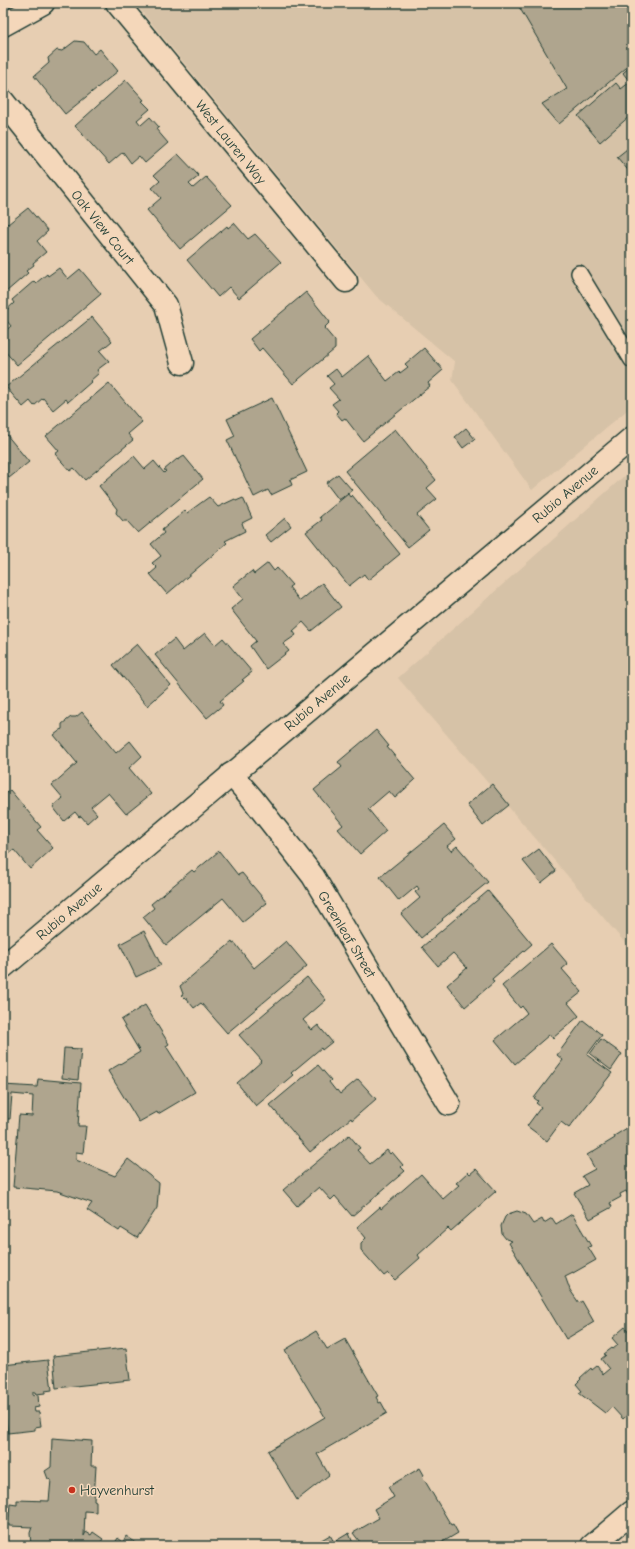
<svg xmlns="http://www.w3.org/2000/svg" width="635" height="1549" viewBox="0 0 635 1549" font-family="'Comic Neue',sans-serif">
  <rect width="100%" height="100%" fill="#e7ceb2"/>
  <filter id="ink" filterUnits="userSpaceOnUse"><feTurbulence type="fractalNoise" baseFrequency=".025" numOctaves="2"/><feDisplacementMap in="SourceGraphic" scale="8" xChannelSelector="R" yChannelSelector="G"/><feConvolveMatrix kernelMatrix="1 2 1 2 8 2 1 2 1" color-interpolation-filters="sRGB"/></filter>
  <g filter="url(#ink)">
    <g fill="#d6c2a7">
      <path d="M135,3H632V406L532,490L452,380L455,362L376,296Z"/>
      <path d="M632,474V951L398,678L623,477Z"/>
    </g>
    <g fill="#afa58e" stroke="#1f3d34">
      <path d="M522,3H632V63L559,124L542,104L567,89L518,5Z"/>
      <path d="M75,41L84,42L94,54L100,49L118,71L65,114L34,76L49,63L48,58L57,50L62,51Z"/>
      <path d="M632,65V114L600,142L578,116L616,83L621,89L630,82L623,73Z"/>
      <path d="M126,80L144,100L142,101L150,109L137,120L141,125L150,117L159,127L156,129L168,143L145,163L139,156L131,163L123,152L109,164L75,126Z"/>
      <path d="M632,145V175L617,157Z"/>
      <path d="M178,154L199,176L189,184L193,188L206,177L232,205L180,249L147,210L161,198L152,188L160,181L154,175Z"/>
      <path d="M28,208L48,231L37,241L46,252L33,263L34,265L26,271L28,273L6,292L3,289V227L7,223L8,224Z"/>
      <path d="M234,223L248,239L255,234L281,262L239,298L229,287L218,297L187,260L227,226L228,228Z"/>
      <path d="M59,268L68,279L80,269L101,294L17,365L3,349V342L7,339L3,333L11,326L3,316V313L14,303L12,300L34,281L36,283L47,274L48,276Z"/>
      <path d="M306,292L330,322L324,328L335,341V349L293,384L262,348L259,351L250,339Z"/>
      <path d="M92,317L112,341L100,351L109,361L97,370L99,373L90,381L91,382L68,402L66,399L53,410L43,398L34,406L30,401L23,407L6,387Z"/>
      <path d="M424,348L443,370L428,383L430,386L363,441L345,418L342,420L336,413L338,411L332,404L339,399L329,388L334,384L327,376L336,369L342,377L368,356L387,381L399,372L400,373L408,367L405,364Z"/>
      <path d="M109,383L142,422L128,434L133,440L85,480L74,468L70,471L55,454L59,451L46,436Z"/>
      <path d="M272,398L307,472L290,480L292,485L271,495L268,490L254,497L227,440L235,436L227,419Z"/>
      <path d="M466,428L475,439L463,448L455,437Z"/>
      <path d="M395,429L436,480L427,488L437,499L417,515L429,530L408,547L345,471Z"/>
      <path d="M3,432L5,435L6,434L29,462L9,478L3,470Z"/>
      <path d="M134,456L145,469L154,461L164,473L166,471L164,470L177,459L178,460L184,456L203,479L138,533L127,521H123L116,513L117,509L99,486Z"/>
      <path d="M338,474L352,490L339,500L326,483Z"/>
      <path d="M348,494L350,497L352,495L400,554L368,580L364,574L349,586L306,532L322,520L320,517Z"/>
      <path d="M209,497L218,507L235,499L236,501L243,498L252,518L242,523L245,531L225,541L227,543L167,594L150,574L157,568L152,563L161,556L151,544L164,533L162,530L185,511L187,513Z"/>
      <path d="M285,518L291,526L271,542L265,535Z"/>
      <path d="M268,563L274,571L277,568L292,585L289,587L300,601L322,583L341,607L311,631L303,622L293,631L296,635L283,644L289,651L266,669L250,646L256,641L231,609L243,599L233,586L252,571L254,574Z"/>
      <path d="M205,633L215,645L223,638L252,672L242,680L244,681L220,701L223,705L207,718L155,655L174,639L183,651Z"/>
      <path d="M137,644L171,685L147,706L113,665Z"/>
      <path d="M82,712L116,753L130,741L142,756L129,768L151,794L126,814L108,793L91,807L97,814L87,823L81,816L79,817L75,812L64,821L53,807L63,798L52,785L77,763L54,735L62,729V724L71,717H76Z"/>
      <path d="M376,730L389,746L387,747L415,780L395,798L389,791L368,809L386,831L360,854L338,829L343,825L314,790L342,767L338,762Z"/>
      <path d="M492,784L509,805L483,826L467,805Z"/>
      <path d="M10,790L41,827L37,830L53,848L30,869L14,850L3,859V796Z"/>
      <path d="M444,825L456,839L447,846L451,851L457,846L488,882L442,919L443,920L421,938L401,914L420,898L415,892L419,889L417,886L399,901L380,877Z"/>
      <path d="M539,849L556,871L541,883L523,861Z"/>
      <path d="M219,851L238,875L242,873L267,903L243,922L223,898L166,945L143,917L154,908L151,904L192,870L194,872Z"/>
      <path d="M488,891L532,944L492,979L494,982L465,1007L447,985L467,968L453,953L438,966L422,947Z"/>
      <path d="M144,931L161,965L136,977L120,944Z"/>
      <path d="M286,941L307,966L227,1033L201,1003L194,1008L185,997L184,998L181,995L183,994L180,986L232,942L233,944L235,943L254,968Z"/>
      <path d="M551,944L568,964L562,969L582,992L568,1003L579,1016L553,1038L549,1035L515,1064L495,1040L527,1013L522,1006L520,1008L502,986Z"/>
      <path d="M307,977L326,1000L303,1020L312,1030L318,1025L332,1042L322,1050L321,1048L291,1073L293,1075L256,1106L237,1083L262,1061L239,1035Z"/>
      <path d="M145,1005L169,1044L166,1046L195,1092L158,1114L157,1112L139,1122L108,1071L140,1052L121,1020Z"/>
      <path d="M583,1020L602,1035L587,1055L612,1073L569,1128L561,1122L547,1141L527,1126L541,1107L536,1103L538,1101L534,1098L563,1060L557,1055Z"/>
      <path d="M601,1039L622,1054L611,1070L590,1054Z"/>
      <path d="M64,1048L81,1049L78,1080L62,1078Z"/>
      <path d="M318,1065L331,1080L329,1082L336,1091L337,1090L340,1094L358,1079L376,1099L352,1120L351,1118L310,1152L270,1105Z"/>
      <path d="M38,1079L81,1083L78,1126H86L83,1153L76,1152V1160L115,1176L128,1159L159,1183L157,1208L137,1238L121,1228L119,1231L87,1210L92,1203L57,1191L13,1187L19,1115L32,1116L33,1096L12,1094L10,1119H3V1085L37,1087Z"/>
      <path d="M627,1128L628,1130L632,1128V1201L626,1191L620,1194L621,1197L610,1203L612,1207L590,1219L574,1193L588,1185L582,1176L595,1169L587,1155L615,1138L614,1136Z"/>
      <path d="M349,1135L360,1148L357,1150L370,1164L387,1150L390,1154L392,1152L403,1165L401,1167L405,1171L352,1216L335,1196L331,1200L319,1187L297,1206L283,1190Z"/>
      <path d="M476,1169L496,1191L451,1231L448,1228L418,1255L420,1258L395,1280L388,1273L384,1276L361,1250V1243L366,1238L357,1227L380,1207L381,1209L421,1174L443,1199L459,1185L456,1183L468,1172L470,1174Z"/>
      <path d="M517,1211L526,1214L533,1224L542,1219L544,1223L552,1218L556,1224L572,1214L591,1246L588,1247L596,1260L573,1273V1272L565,1276L570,1290L579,1303L582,1301L594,1322L566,1339L509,1243L512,1241L506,1239L502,1234L501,1226L505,1217L508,1214Z"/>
      <path d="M625,1327L632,1335V1411L623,1419L612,1407L605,1413L579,1393L582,1391L576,1384L581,1379L580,1378L591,1368L592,1370L597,1366L603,1374L609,1369L601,1359L606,1355L604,1354L612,1348L613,1349L618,1345L612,1338Z"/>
      <path d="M316,1331L327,1349L345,1339L378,1396L376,1397L379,1403L381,1402L387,1413L317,1454L329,1475L297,1500L268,1451L325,1417L285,1350Z"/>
      <path d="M126,1348L130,1380L56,1388L53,1356Z"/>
      <path d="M48,1360L52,1390L45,1391V1393L36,1394L35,1392H33V1396L38,1395L39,1407L34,1408L35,1412H39L41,1426L35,1427V1430L8,1433L3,1402V1365Z"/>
      <path d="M52,1438L92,1441L91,1466H96L94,1500L96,1501V1512L85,1511L84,1536L86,1532L91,1535L93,1532L103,1539L101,1542L105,1544L104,1546H31L30,1533L32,1527L9,1526L10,1504L17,1505V1500L49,1501L51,1480L48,1479L45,1471L51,1467Z"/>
      <path d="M420,1468L424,1475L422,1476L451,1525L453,1524L458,1533L436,1546H432L431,1545L429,1546H363L353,1533L379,1518L374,1509L394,1497L388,1487Z"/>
      <path d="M349,1533L354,1546H311L330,1535L334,1542Z"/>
      <path d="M126,1536L141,1546H113L118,1538L123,1542Z"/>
    </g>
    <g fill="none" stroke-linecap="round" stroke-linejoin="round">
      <defs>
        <path id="service" d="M579,273L632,360"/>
        <g id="minor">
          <path d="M117,3L346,281"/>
          <path d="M3,25L43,3"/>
          <path d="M3,101L166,305L182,363"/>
          <path d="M231,774L252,798L313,876L449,1104"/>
          <path d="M3,967L632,438"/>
        </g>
        <path id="secondary" d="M592,1546L632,1512"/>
      </defs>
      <use href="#service" stroke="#1f3d34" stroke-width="18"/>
      <use href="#minor" stroke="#1f3d34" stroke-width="25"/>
      <use href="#secondary" stroke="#1f3d34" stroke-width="25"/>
      <use href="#service" stroke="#f4d7ba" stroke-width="15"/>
      <use href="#minor" stroke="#f4d7ba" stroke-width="22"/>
      <use href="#secondary" stroke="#f4d7ba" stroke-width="22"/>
    </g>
  </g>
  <circle fill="#c8321e" stroke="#f4d7ba" stroke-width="1.5" cx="72" cy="1490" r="4"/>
  <g text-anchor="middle" stroke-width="3" stroke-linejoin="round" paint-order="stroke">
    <g font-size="14" fill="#1f3d34" stroke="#f4d7ba">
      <text transform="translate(231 142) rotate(51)" y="5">West Lauren Way</text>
      <text transform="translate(103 227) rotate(51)" y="5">Oak View Court</text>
      <text transform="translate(565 494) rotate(-40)" y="5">Rubio Avenue</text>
      <text transform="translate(317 702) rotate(-40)" y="5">Rubio Avenue</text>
      <text transform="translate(69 911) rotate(-40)" y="5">Rubio Avenue</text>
      <text transform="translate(347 934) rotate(59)" y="5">Greenleaf Street</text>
    </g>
    <g font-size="14" fill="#1f3d34" stroke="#f4d7ba" text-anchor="start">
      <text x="80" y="1495">Hayvenhurst</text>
    </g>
  </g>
  <rect width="635" height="1549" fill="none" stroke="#f4d7ba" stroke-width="16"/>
  <rect x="8" y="8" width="619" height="1533" fill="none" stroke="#1f3d34" stroke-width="1.5" filter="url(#ink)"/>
</svg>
